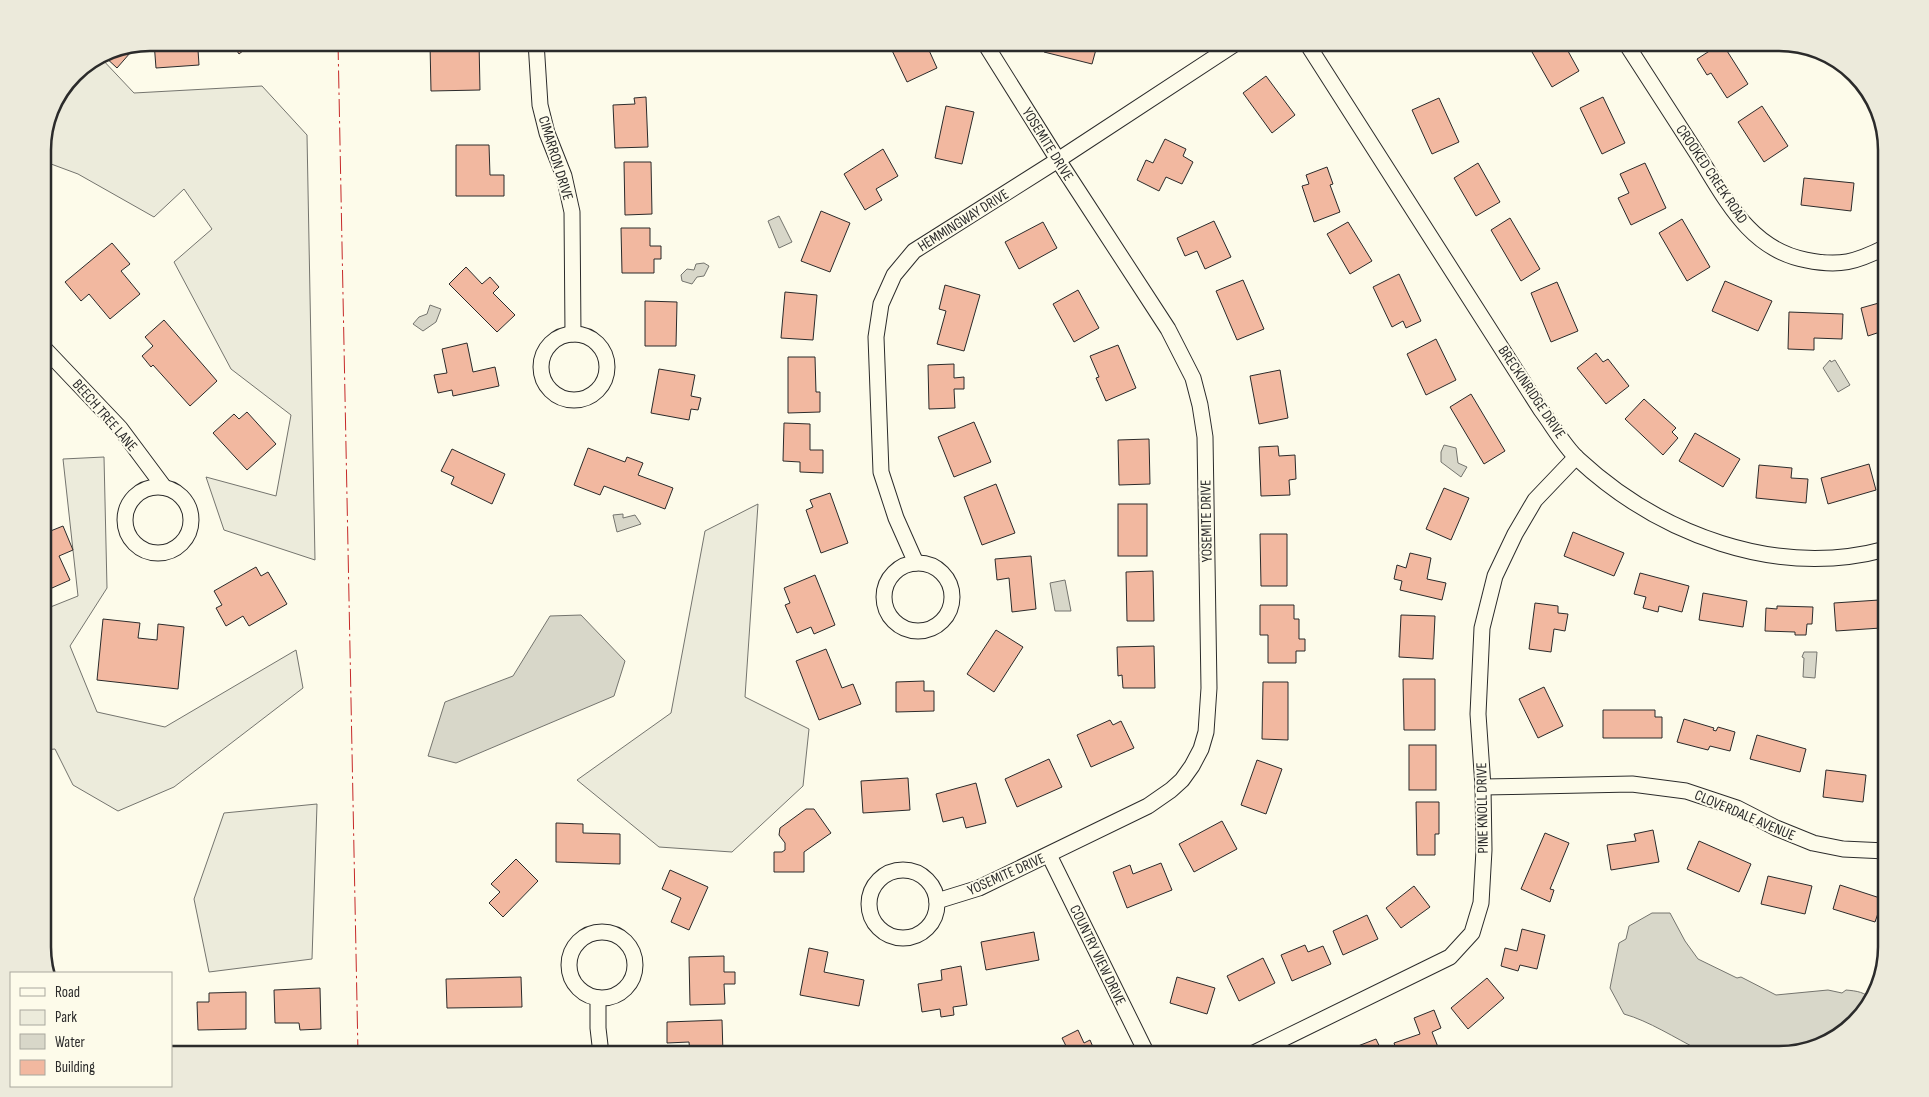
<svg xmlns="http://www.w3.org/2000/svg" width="1929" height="1097" viewBox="0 0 1929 1097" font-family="'Sofia Sans Condensed',sans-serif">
  <rect width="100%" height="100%" fill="#fdfbea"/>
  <g fill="#ecebdb" stroke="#74746e">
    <path d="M100,57L134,93L262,86L307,135L315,560L224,530L206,477L276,496L291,415L231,369L174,262L212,229L184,189L154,217L78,174L43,161C43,130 52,99 74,75C80,68 92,62 100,57Z"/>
    <path d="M104,457L107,588L70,646L97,712L165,727L296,650L303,688L174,787L118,811L73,785L55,749L43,750V610L78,596L63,459Z"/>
    <path d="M758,504L745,697L809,729L803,786L732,852L659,847L577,780L671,713L705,531Z"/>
    <path d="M317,804L312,959L209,972L194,899L224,813Z"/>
  </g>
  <g fill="#d8d7c9" stroke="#74746e">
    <path d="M779,216L792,242L779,248L768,221Z"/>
    <path d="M704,263L709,266L704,276L697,277L692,284L682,281L681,275L687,269L694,270L696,264Z"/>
    <path d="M430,305L441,309L436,322L423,331L413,324L419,317L427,314Z"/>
    <path d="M1830,360L1831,362L1835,360L1850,385L1838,392L1823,368Z"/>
    <path d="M1444,445L1456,448L1458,463L1467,467L1461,477L1441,462V452Z"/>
    <path d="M623,514V518L635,515L641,524L617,532L613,515Z"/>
    <path d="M1065,580L1071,611H1055L1050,583Z"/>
    <path d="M581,615L625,661L614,696L456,763L428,756L445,702L513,676L550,616Z"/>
    <path d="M1804,652H1817L1815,678L1803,677L1804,658L1802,657Z"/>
    <path d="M1652,913H1670L1685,941L1698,959L1737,978L1741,977L1776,995L1828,990L1842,993L1846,990C1857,991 1865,992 1872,1000L1833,1040L1779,1054H1703L1699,1050C1675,1038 1649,1021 1624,1014L1610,988L1619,943L1626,939L1629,926Z"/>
  </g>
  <g fill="#f2b8a0" stroke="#2b2b2b">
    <path d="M154,42H208L209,49L198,50L199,65L156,68Z"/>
    <path d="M231,42H254L239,54Z"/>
    <path d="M449,42H479L480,90L431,91L430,44Z"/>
    <rect x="667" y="42" width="58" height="9"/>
    <path d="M888,42H922L926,49L928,48L937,68L907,82Z"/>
    <path d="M1046,42H1098L1092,64L1044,52Z"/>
    <path d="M1534,42H1563L1579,71L1552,87L1528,45Z"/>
    <path d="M1722,43L1748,84L1727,98L1711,73L1707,75L1697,59Z"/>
    <path d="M137,45L117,68L103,55L110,51Z"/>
    <path d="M1266,76L1295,115L1272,133L1243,93Z"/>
    <path d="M646,97L648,147L615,148L613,105L635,104L634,98Z"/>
    <path d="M1603,97L1625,143L1602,154L1580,108Z"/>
    <path d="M1439,98L1459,142L1432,154L1412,110Z"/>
    <path d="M946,106L974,112L962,164L935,158Z"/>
    <path d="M1762,106L1788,146L1764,162L1738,122Z"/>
    <path d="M1165,139L1186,149L1183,156L1193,162L1182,184L1166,177L1159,191L1137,180L1146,160L1153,163Z"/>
    <path d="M456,145H489L490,175H504V196H456Z"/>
    <path d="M1886,147V165L1878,151Z"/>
    <path d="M883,149L898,176L876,189L882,200L865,210L844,174Z"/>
    <path d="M624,162H651L652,214L625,215Z"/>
    <path d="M1478,163L1500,202L1476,216L1454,178Z"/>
    <path d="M1645,163L1666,208L1631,225L1618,198L1629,193L1620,174Z"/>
    <path d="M1327,167L1333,184L1330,185L1340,212L1314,222L1302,186L1309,184L1306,175Z"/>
    <path d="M1804,178L1854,183L1851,211L1801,205Z"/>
    <path d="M821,211L850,223L830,272L801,261Z"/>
    <path d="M1510,218L1540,269L1521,281L1491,230Z"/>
    <path d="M1682,219L1710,267L1687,281L1659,233Z"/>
    <path d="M1214,221L1231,257L1205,269L1197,251L1185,256L1177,238Z"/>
    <path d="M1043,222L1057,248L1019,269L1005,242Z"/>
    <path d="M1348,222L1372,261L1350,274L1327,234Z"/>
    <path d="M621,228H650V246H661V259H654V273H622Z"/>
    <path d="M112,243L130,264L121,271L140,294L110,319L89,294L81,301L65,282Z"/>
    <path d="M466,267L482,284L490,277L499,287L493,293L515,315L497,332L449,284Z"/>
    <path d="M1399,274L1421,321L1406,328L1403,321L1392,327L1373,287Z"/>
    <path d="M1243,280L1264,329L1237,340L1216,291Z"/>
    <path d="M1725,281L1772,301L1758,331L1712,311Z"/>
    <path d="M1557,282L1578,331L1551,342L1531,293Z"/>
    <path d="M945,285L980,295L964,351L937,344L946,311L939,309Z"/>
    <path d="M1078,290L1099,328L1074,342L1053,304Z"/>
    <path d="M785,292L817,295L813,340L781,338Z"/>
    <path d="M645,301L677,302L676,346H645Z"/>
    <path d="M1886,301V330L1868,336L1861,308Z"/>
    <path d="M1789,312L1843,314L1842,339L1814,338V350L1788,349Z"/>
    <path d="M164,320L217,381L190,406L153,365L151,367L142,356L153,346L145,337Z"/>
    <path d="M1436,339L1456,380L1426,395L1407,354Z"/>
    <path d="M467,343L473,372L495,367L499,386L453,396L452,390L438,393L434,375L447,373L442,349Z"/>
    <path d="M1118,345L1136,388L1106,401L1096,378L1099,377L1090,356Z"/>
    <path d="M1596,353L1603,362L1608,359L1629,386L1606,404L1577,368Z"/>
    <path d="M788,357H815L816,392H820V412L788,413Z"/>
    <path d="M954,364V378L964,377V389H954L955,408L929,409L928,365Z"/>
    <path d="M659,369L695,375L691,396L701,398L698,410L691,409L689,420L651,413Z"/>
    <path d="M1280,370L1288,418L1259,424L1250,376Z"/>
    <path d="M1471,394L1505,451L1484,464L1450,407Z"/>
    <path d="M1644,399L1676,428L1672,432L1678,438L1663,455L1625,419Z"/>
    <path d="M247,412L276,444L247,470L213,433L234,414L239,419Z"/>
    <path d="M974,422L991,462L954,477L938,437Z"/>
    <path d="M784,423L810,424V450H823V473L800,472V462L783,461Z"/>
    <path d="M1695,433L1740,459L1723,487L1679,461Z"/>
    <path d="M1149,439L1150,484L1119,485L1118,440Z"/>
    <path d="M1278,446L1279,456L1295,455L1296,479L1289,480L1290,495L1261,496L1259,447Z"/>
    <path d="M588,448L625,462L627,457L643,463L638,475L673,488L665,509L604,486L600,495L574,485Z"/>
    <path d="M452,449L505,474L492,504L451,484L454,477L441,471Z"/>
    <path d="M1869,464L1876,490L1828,504L1821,478Z"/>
    <path d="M1759,465L1792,468L1791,478L1808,479L1806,503L1756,498Z"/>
    <path d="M996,484L1015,533L982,545L964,497Z"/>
    <path d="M1444,488L1469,498L1451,540L1426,529Z"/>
    <path d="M830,493L848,543L821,553L806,510L813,507L810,500Z"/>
    <rect x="1118" y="504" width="29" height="52"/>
    <path d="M63,526L73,550L59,556L70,580L43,592V534Z"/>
    <path d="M1573,532L1624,553L1614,576L1564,556Z"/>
    <path d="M1260,534H1287V586H1261Z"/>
    <path d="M1410,553L1431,558L1427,579L1446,583L1442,600L1400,590L1402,581L1394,579L1397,565L1406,568Z"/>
    <path d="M1031,556L1036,609L1012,612L1009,578L997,580L995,559Z"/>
    <path d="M256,567L261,576L268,572L287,604L249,626L243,616L226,626L216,608L222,605L214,591Z"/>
    <path d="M1153,571L1154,621H1127L1126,572Z"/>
    <path d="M1640,573L1689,586L1682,612L1659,606L1658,612L1643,608L1646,597L1634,594Z"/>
    <path d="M815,575L835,625L814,634L811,627L797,633L785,605L790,603L784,588Z"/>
    <path d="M1703,593L1747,601L1743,627L1699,620Z"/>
    <path d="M1879,600L1881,628L1836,631L1834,603Z"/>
    <path d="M1535,603L1558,606V613L1568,614L1565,631L1554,629L1551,652L1529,649Z"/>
    <path d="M1260,605H1294V619H1299V639H1305V651H1296V663H1268V635H1260Z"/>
    <path d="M1777,606L1813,607L1812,624H1807L1806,635H1795V632L1765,631L1766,608L1777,609Z"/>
    <path d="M1401,615L1435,616L1433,659L1399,657Z"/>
    <path d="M103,619L140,623L138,638L157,640L158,624L184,627L178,689L97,680Z"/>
    <path d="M996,630L1023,647L994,692L967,674Z"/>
    <path d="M1154,646L1155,688H1123L1122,675L1118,676L1117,647Z"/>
    <path d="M826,649L842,688L853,684L861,704L819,720L796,661Z"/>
    <path d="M1403,679H1435V730H1404Z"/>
    <path d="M924,681V691H934V711L896,712V682Z"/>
    <path d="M1263,682H1288V740L1262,739Z"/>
    <path d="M1544,687L1563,726L1538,738L1519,699Z"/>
    <path d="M1603,710H1655V717H1662V738H1603Z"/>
    <path d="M1684,719L1714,728L1713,730L1716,731L1718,727L1735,732L1730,751L1710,746L1708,750L1677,742Z"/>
    <path d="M1110,720L1113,725L1121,721L1134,748L1091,767L1077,735Z"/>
    <path d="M1757,735L1806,749L1800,772L1750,759Z"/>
    <rect x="1409" y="745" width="27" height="45"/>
    <path d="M1049,759L1062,787L1017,807L1005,779Z"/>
    <path d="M1257,760L1282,769L1266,814L1241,805Z"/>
    <path d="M1826,770L1866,775L1863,802L1823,797Z"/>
    <path d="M908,778L910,810L863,813L861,781Z"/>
    <path d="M976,783L986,823L966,828L963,817L943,822L936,794Z"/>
    <path d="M1416,802H1439V834H1435V855H1417Z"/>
    <path d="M806,809H814L831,833L804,852V872H774V852H782L785,850V843L779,835L780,828Z"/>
    <path d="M1222,821L1237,849L1194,872L1179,844Z"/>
    <path d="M556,823L583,824V833L620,834V864L556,862Z"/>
    <path d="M1653,830L1659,862L1611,870L1607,845L1636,841L1634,834Z"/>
    <path d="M1545,833L1569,843L1550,889L1554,890L1550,902L1521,889Z"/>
    <path d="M1699,841L1751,864L1739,892L1687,869Z"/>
    <path d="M516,859L538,881L503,917L489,903L500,892L491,884Z"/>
    <path d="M1161,863L1172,890L1127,908L1113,872L1130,865L1133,874Z"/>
    <path d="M670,870L708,887L689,930L671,922L681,898L662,889Z"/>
    <path d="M1768,876L1812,886L1805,914L1761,904Z"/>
    <path d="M1840,885L1883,899L1875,922L1833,909Z"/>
    <path d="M1414,886L1430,907L1401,928L1386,908Z"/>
    <path d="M1367,915L1378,939L1343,955L1333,931Z"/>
    <path d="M1522,929L1545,935L1537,969L1520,965L1518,971L1501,966L1505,948L1517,951Z"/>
    <path d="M1034,932L1039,960L986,970L981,942Z"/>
    <path d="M1305,945L1308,952L1323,946L1331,964L1292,981L1281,955Z"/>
    <path d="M809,948L828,952L824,972L864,980L859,1006L800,995Z"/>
    <path d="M724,956V972H735V984H724L725,1004L690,1005L689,957Z"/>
    <path d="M1263,958L1275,983L1239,1001L1227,976Z"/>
    <path d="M961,966L967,1005L953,1007L954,1015L941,1017L940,1009L922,1012L918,984L942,980L941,970Z"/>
    <path d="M521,977L522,1007L447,1008L446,979Z"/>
    <path d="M1177,977L1215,988L1207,1014L1170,1003Z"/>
    <path d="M1487,978L1504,998L1468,1029L1451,1008Z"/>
    <path d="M320,988L321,1029L300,1030L299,1023H275L274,990Z"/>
    <path d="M246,992V1029L198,1030L197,1002H209V993Z"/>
    <path d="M1434,1010L1441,1028L1432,1032L1440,1052L1434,1054H1398L1394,1043L1420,1034L1414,1018Z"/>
    <path d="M722,1020L723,1054H690L689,1042L667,1043V1022Z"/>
    <path d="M1078,1030L1084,1043L1090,1040L1096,1054H1070L1062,1038Z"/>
    <path d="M1376,1039L1383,1054H1362L1358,1046Z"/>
  </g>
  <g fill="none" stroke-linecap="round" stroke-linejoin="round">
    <defs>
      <g id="street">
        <path d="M536,42L540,105L547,133L564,176L572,212L573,334"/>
        <path d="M1306,42L1541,410C1553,426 1564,446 1578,459C1659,534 1776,579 1886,549"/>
        <path d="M1625,42C1649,79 1672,115 1696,152C1725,197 1748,249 1806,260C1840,267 1856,262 1886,247"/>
        <circle cx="574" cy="367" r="33"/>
        <path d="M43,347L120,428L164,487"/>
        <circle cx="158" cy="520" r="33"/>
        <path d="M916,563L896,518L881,472L876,337L881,304L894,275L914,251L1058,160L1238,42"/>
        <circle cx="918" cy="597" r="34"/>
        <path d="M1483,787L1632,784L1686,791L1737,808L1776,828L1813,843L1843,849L1886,851"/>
        <path d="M1049,855L1147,1054"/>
        <circle cx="903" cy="904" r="34"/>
        <path d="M937,901L979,888L1148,806L1171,790L1182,780L1192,766L1201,749L1206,732L1209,688L1205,437L1200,405L1193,378L1168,329L1058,160L984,42"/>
        <circle cx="602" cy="965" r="33"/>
        <path d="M598,998V1028L601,1054"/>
        <path d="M1252,1054L1450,957L1472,933L1481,903L1484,850L1483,787L1478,714L1482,628L1495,576L1515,534L1535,500L1576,457"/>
      </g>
    </defs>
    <use href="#street" stroke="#2b2b2b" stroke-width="17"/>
    <use href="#street" stroke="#fdfbea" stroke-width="15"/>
    <path stroke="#c62828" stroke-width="1" stroke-dasharray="18 4 2.5 4" stroke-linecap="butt" d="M338,42L358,1054"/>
  </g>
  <g text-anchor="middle" stroke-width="4" stroke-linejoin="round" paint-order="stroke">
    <g font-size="15" fill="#2b2b2b" stroke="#fdfbea">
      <text transform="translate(1048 144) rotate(58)" y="5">YOSEMITE DRIVE</text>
      <text transform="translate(556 158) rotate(73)" y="5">CIMARRON DRIVE</text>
      <text transform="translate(1712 174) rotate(56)" y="5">CROOKED CREEK ROAD</text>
      <text transform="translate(963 220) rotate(-32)" y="5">HEMMINGWAY DRIVE</text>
      <text transform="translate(1532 392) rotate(56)" y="5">BRECKINRIDGE DRIVE</text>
      <text transform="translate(105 415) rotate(49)" y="5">BEECH TREE LANE</text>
      <text transform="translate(1206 521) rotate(-91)" y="5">YOSEMITE DRIVE</text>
      <text transform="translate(1482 808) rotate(-91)" y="5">PINE KNOLL DRIVE</text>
      <text transform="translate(1745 815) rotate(23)" y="5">CLOVERDALE AVENUE</text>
      <text transform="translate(1006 874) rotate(-24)" y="5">YOSEMITE DRIVE</text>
      <text transform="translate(1098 955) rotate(64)" y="5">COUNTRY VIEW DRIVE</text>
    </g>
  </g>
  <path d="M0 0H1929V1097H0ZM150 51H1779A99 99 0 0 1 1878 150V947A99 99 0 0 1 1779 1046H150A99 99 0 0 1 51 947V150A99 99 0 0 1 150 51Z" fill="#eceadb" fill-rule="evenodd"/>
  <path fill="none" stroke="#2b2b2b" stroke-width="2.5" d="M150 51H1779A99 99 0 0 1 1878 150V947A99 99 0 0 1 1779 1046H150A99 99 0 0 1 51 947V150A99 99 0 0 1 150 51Z"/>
  <rect x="10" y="972" width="162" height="115" fill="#fdfbea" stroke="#a9a89e"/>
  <rect x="20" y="988" width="25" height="8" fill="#fdfbea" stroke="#a9a89e"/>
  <text x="55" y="997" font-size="15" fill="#2b2b2b">Road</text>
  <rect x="20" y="1010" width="25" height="15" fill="#ecebdb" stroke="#a9a89e"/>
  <text x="55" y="1022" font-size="15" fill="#2b2b2b">Park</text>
  <rect x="20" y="1034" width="25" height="15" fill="#d8d7c9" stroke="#a9a89e"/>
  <text x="55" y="1047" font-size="15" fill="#2b2b2b">Water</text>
  <rect x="20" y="1060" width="25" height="15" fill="#f2b8a0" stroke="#a9a89e"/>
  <text x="55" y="1072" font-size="15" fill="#2b2b2b">Building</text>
</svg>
